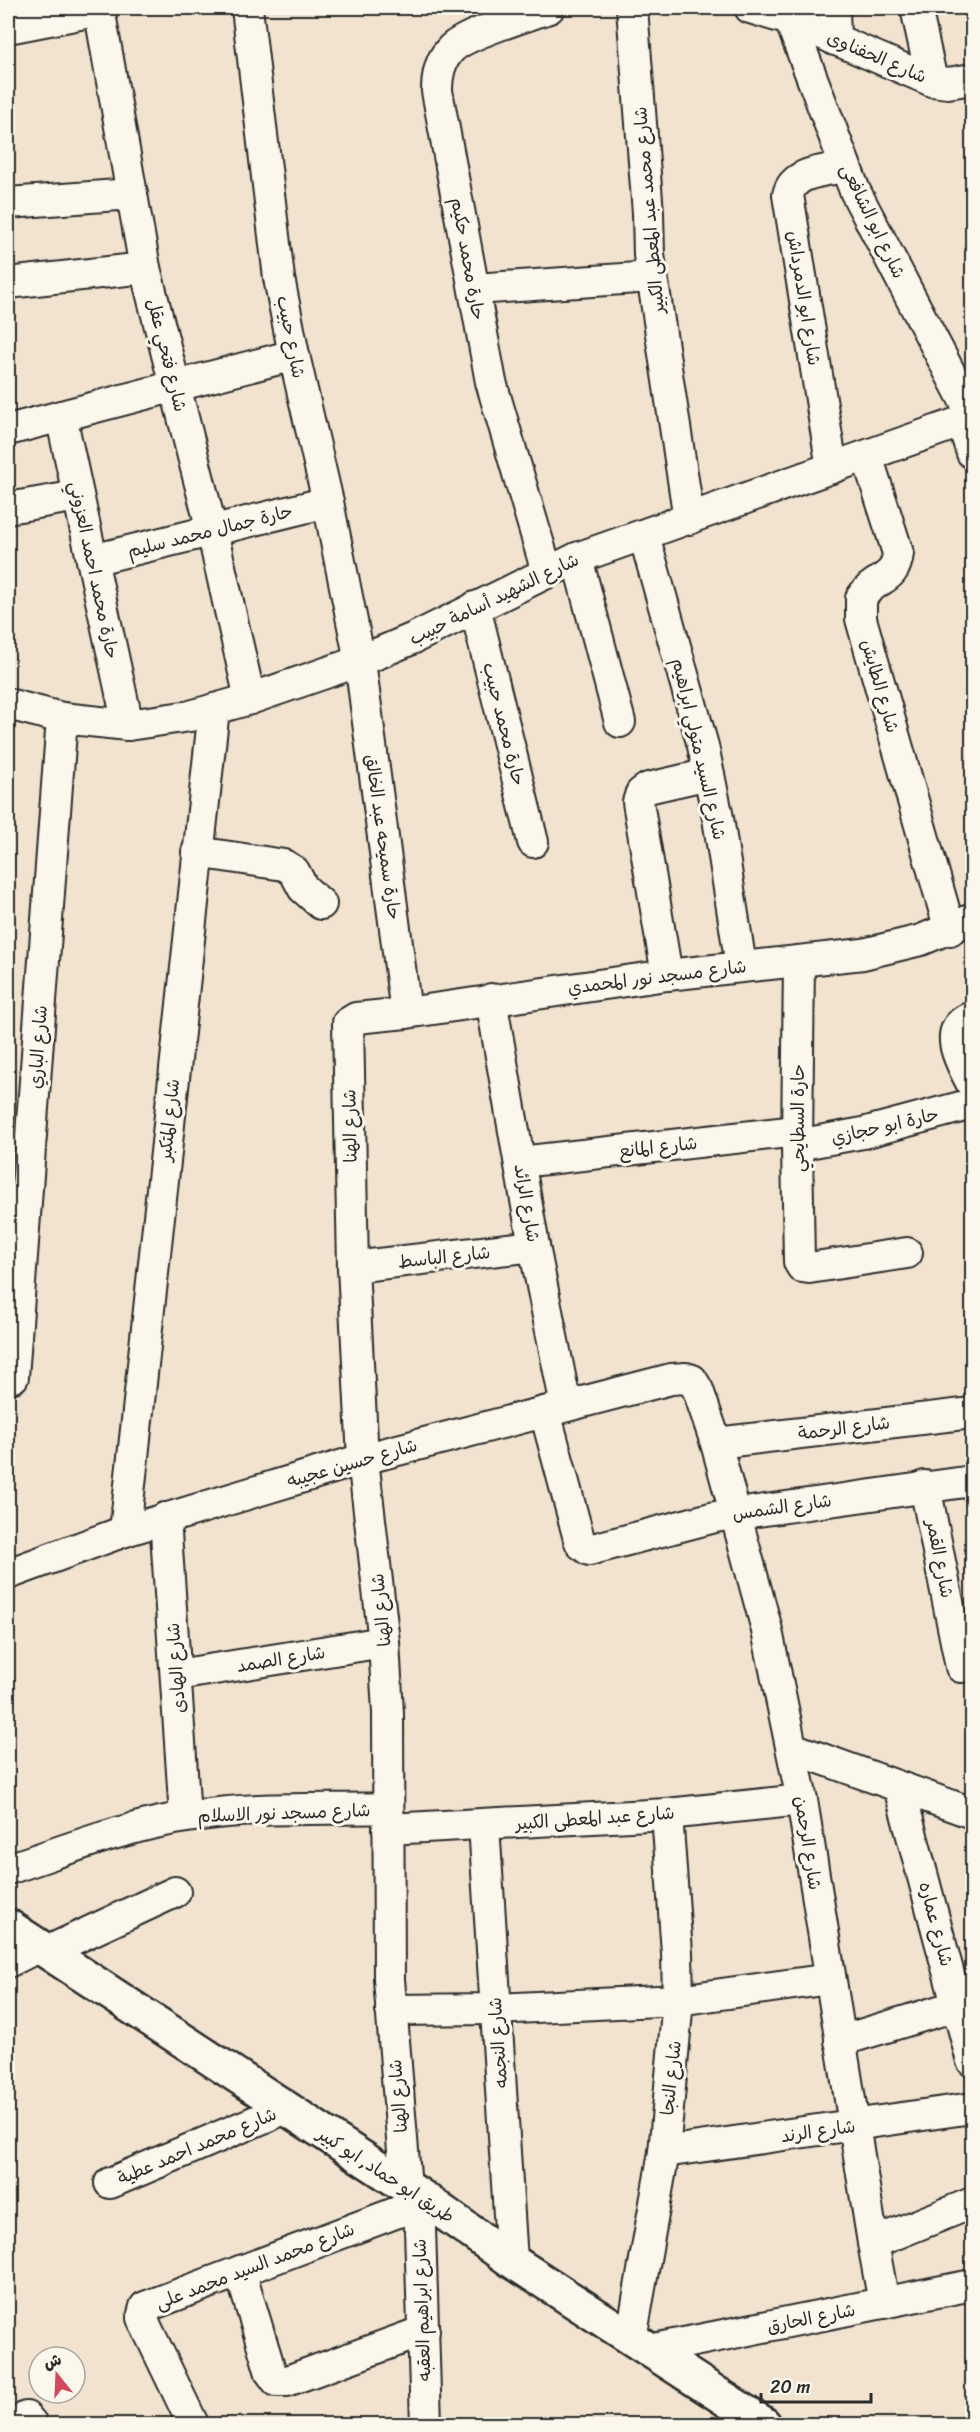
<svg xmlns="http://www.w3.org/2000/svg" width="980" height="2432" viewBox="0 0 980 2432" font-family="Sriracha,'Playpen Sans Arabic',sans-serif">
  <rect width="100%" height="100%" fill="#f2e3d0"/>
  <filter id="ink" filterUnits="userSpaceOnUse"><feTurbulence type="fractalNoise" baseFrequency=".0167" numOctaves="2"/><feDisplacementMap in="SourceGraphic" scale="12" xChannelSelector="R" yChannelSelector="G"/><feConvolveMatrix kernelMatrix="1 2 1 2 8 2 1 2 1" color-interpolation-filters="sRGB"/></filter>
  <g filter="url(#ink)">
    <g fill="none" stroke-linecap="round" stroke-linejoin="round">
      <defs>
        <g id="minor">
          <path d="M99,8L145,268L212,531L250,699"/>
          <path d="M247,8L279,278L294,355L328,502L360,661L406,1013"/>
          <path d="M632,8L648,213L649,255L689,519"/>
          <path d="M750,8L790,20L932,81L948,83L972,79"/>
          <path d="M834,8L835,40"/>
          <path d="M916,8L932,81"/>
          <path d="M790,20L855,191L972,415"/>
          <path d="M8,28L100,10"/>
          <path d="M8,203L132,194"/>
          <path d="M8,283L145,268"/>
          <path d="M474,289L652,277"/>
          <path d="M61,416L128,725"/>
          <path d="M962,422L972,453"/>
          <path d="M8,430L294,355"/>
          <path d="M867,456L898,553C895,583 876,575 861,598V619L950,930"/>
          <path d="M832,468L788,195C793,171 825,171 845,167"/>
          <path d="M8,508L78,496"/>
          <path d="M644,535L703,746L718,818L741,966"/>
          <path d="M577,558L620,722"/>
          <path d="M92,560L328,502"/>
          <path d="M547,572L491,382L437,91C437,76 440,60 451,49C465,34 527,16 549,8"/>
          <path d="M475,607L533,842"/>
          <path d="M8,704L62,718L128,725L190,716L250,699L360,661L414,638L577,558L972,418"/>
          <path d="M197,852L284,865L294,871L303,888L321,904"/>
          <path d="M799,961L797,1145L799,1262L802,1267L809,1268L907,1253"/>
          <path d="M667,975L638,802L641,793L648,788L709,774"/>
          <path d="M491,999L534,1246L566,1406"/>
          <path d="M972,1017C939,1027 962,1065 972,1084"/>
          <path d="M797,1145L863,1133L972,1104"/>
          <path d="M520,1162L797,1131"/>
          <path d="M353,1267L534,1246"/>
          <path d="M13,1377L62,718"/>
          <path d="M545,1412L579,1539L581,1544L589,1550L715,1517L972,1481"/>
          <path d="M716,1443L972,1413"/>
          <path d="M925,1486L961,1667"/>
          <path d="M165,1518L185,1817"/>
          <path d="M125,1531L214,709"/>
          <path d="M8,1574L125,1531L363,1459L671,1379L686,1378L692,1380L698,1390L716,1443L766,1626L802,1800L873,2243L884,2303"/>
          <path d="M177,1675L384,1642"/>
          <path d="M792,1748L972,1813"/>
          <path d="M899,1787L972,2061"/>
          <path d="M484,1825L512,2261"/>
          <path d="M388,1829L667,1814L802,1800"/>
          <path d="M8,1869C66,1850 126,1826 187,1817C253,1806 321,1810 388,1808"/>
          <path d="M46,1952L175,1892"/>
          <path d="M8,1962L38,1947"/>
          <path d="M391,2010L495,2009L678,2000L830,1979"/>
          <path d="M840,2041L972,2001"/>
          <path d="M664,2152L972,2108"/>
          <path d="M110,2183L284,2109"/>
          <path d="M406,2188L389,1979L388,1713L384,1642L363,1459L353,1267L348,1023L356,1018L406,1013L667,975L863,954L921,940L972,919"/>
          <path d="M419,2195L426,2424"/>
          <path d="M873,2243L972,2203"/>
          <path d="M240,2271L271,2373L277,2381H287L424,2331"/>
          <path d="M631,2339L664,2152L678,2000L677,1953L667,1814"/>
          <path d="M649,2350L972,2285"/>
          <path d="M26,2417L32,2424"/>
          <path d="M193,2424L142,2318L145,2307L419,2204"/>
        </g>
        <path id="secondary" d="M8,1926L419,2195L512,2261L764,2424"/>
      </defs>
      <use href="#minor" stroke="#2b2b2b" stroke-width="34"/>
      <use href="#secondary" stroke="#2b2b2b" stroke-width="38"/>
      <use href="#minor" stroke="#fbf7ec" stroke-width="30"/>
      <use href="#secondary" stroke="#fbf7ec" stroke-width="33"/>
    </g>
  </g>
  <g text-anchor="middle" stroke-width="6" stroke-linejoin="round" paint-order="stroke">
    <g font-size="18" fill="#2b2b2b" stroke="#fbf7ec">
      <text transform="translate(877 57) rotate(23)" y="6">شارع الحفناوى</text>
      <text transform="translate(649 210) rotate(-95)" y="6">شارع محمد عبد المعطى الكبير</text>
      <text transform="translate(873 221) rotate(64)" y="6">شارع ابو الشافعى</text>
      <text transform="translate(468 259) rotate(80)" y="6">حارة محمد حكيم</text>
      <text transform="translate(804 298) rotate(81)" y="6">شارع ابو الدمرداش</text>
      <text transform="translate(291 337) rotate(79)" y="6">شارع حبيب</text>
      <text transform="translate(167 355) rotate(76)" y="6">شارع فتحي عقل</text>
      <text transform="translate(210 531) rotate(-14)" y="6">حارة جمال محمد سليم</text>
      <text transform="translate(94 570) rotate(78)" y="6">حارة محمد احمد العزوني</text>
      <text transform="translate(494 599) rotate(-26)" y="6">شارع الشهيد أسامة حبيب</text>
      <text transform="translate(880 686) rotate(74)" y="6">شارع الطايش</text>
      <text transform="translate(504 724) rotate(76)" y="6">حارة محمد حبيب</text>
      <text transform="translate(699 749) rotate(77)" y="6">شارع السيد متولي ابراهيم</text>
      <text transform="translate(383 837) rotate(82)" y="6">حارة سميحه عبد الخالق</text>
      <text transform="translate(657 977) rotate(-7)" y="6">شارع مسجد نور المحمدي</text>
      <text transform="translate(38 1047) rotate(-86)" y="6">شارع الباري</text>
      <text transform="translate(798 1118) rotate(-90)" y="6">حارة السطايحي</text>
      <text transform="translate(169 1120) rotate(-84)" y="6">شارع المتكبر</text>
      <text transform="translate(350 1126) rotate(-91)" y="6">شارع الهنا</text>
      <text transform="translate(885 1126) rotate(-13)" y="6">حارة ابو حجازي</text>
      <text transform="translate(658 1147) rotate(-6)" y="6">شارع المانع</text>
      <text transform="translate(527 1203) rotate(80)" y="6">شارع الرائد</text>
      <text transform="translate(444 1257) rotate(-6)" y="6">شارع الباسط</text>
      <text transform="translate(844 1428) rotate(-7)" y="6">شارع الرحمة</text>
      <text transform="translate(352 1463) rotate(-16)" y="6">شارع حسين عجيبه</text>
      <text transform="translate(782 1507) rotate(-8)" y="6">شارع الشمس</text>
      <text transform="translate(940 1559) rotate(79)" y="6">شارع القمر</text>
      <text transform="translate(381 1610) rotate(-96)" y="6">شارع الهنا</text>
      <text transform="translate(281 1659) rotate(-9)" y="6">شارع الصمد</text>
      <text transform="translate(176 1668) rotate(-94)" y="6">شارع الهادى</text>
      <text transform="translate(284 1813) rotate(-2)" y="6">شارع مسجد نور الاسلام</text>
      <text transform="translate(595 1818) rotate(-4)" y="6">شارع عبد المعطى الكبير</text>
      <text transform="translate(808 1843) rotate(81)" y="6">شارع الرحمن</text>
      <text transform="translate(936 1924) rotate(75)" y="6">شارع عماره</text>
      <text transform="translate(498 2043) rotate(-94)" y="6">شارع النجمه</text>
      <text transform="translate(671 2078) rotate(-84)" y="6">شارع النجا</text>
      <text transform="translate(398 2096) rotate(-95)" y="6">شارع الهنا</text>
      <text transform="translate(818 2131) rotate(-8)" y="6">شارع الرند</text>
      <text transform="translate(197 2146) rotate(-23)" y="6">شارع محمد احمد عطية</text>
      <text transform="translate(386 2175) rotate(33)" y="6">طريق ابو حماد, ابو كبير</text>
      <text transform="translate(255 2266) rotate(-21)" y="6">شارع محمد السيد محمد على</text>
      <text transform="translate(422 2310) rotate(-92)" y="6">شارع ابراهيم العقبه</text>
      <text transform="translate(811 2318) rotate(-11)" y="6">شارع الحارق</text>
    </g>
  </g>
  <rect width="980" height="2432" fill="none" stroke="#fbf7ec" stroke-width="30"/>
  <rect x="15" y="15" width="950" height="2402" fill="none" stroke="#2b2b2b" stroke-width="2" filter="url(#ink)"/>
  <g transform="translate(57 2375) rotate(342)"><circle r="28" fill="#fbf7ec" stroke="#a8a59f" stroke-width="1.5"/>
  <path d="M0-4.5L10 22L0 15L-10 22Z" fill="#d1495b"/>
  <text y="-9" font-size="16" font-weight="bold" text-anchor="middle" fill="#2b2b2b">ش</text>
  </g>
  <path d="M761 2393v9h110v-9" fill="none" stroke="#2b2b2b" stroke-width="3"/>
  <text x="770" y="2393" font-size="18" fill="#2b2b2b" stroke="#fbf7ec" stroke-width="4.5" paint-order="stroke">20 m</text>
</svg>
